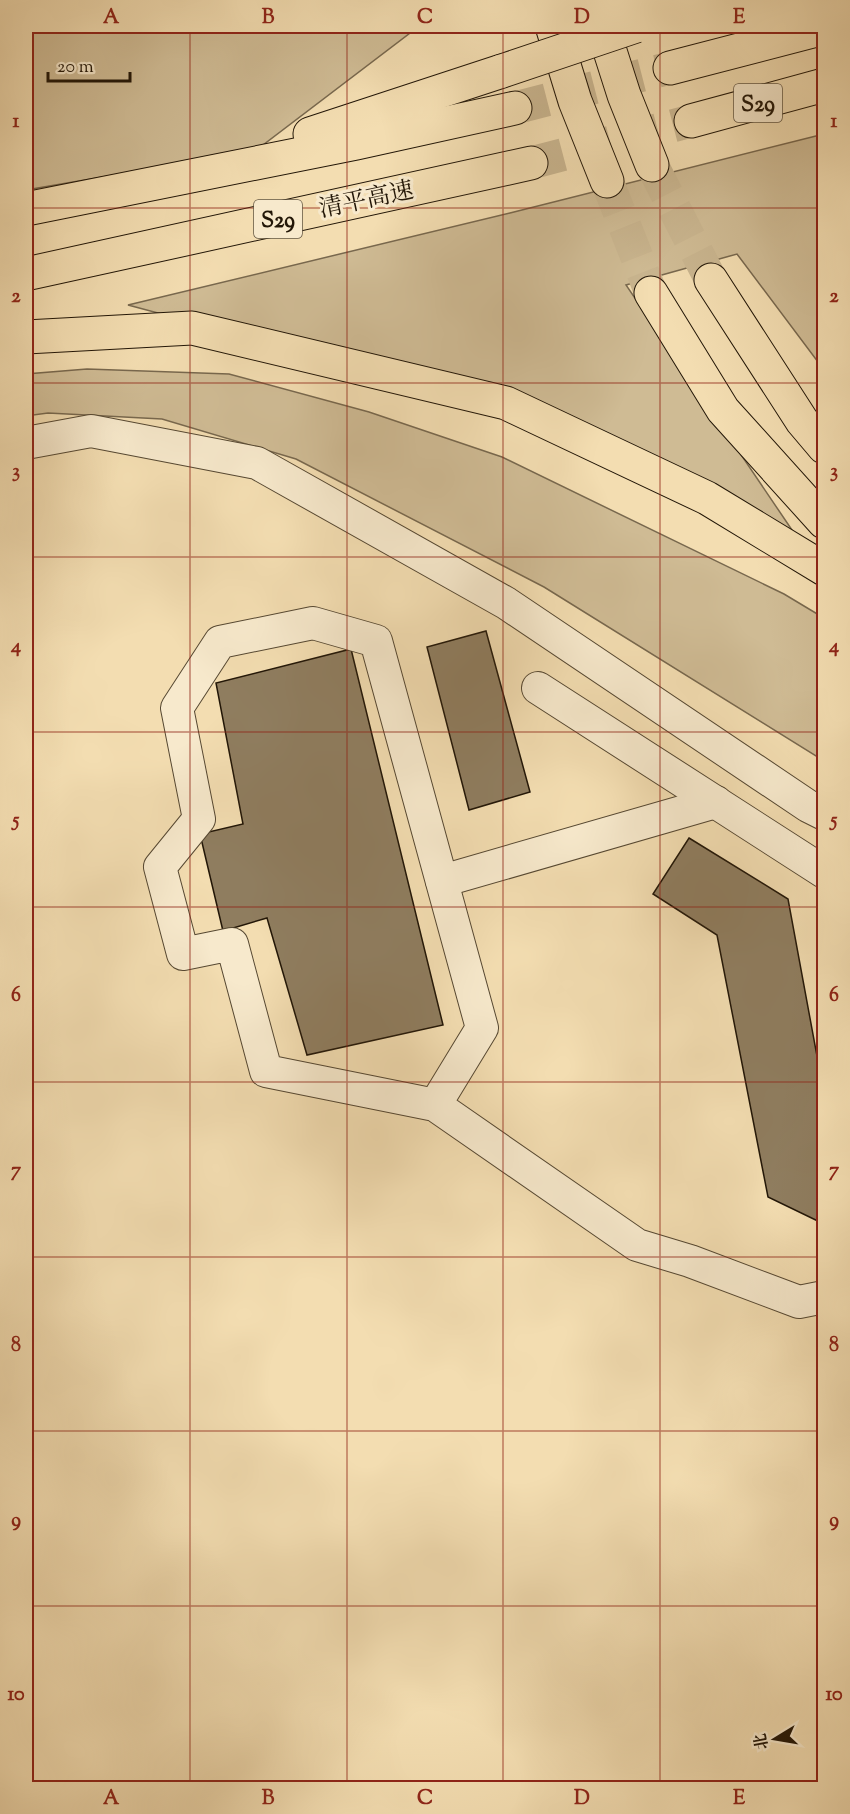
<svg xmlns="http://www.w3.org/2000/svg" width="850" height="1814" viewBox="0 0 850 1814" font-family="'Sorts Mill Goudy','Noto Serif SC',serif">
  <rect width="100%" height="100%" fill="#f3ddb1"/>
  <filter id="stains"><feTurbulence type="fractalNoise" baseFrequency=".00333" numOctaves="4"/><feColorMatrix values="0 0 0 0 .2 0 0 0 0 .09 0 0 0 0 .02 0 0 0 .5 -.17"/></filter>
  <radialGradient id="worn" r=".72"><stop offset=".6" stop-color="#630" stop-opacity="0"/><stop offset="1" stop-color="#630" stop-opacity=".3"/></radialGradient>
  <g fill="#cfbb94" stroke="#78684e" stroke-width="1.5">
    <path d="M26,26H412L410,33L255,151L26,190Z"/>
    <path d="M824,134V370L737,254L626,285L813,561L663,477L420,383L128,305L510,213Z"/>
    <path d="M87,369L229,374L369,412L502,457L784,594L824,618V761L544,587L296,459L162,419L48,413L26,416V374Z"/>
  </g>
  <g fill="#8f7d5f" stroke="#221607" stroke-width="1.5">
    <path d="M486,631L530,792L469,810L427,647Z"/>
    <path d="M351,649L443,1025L307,1055L267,918L223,931L200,834L243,824L216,683Z"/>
    <path d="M689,838L788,899L824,1094V1224L768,1197L717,935L653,894Z"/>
  </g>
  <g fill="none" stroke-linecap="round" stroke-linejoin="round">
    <g stroke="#c9b58f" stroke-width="33" stroke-dasharray="33 16" stroke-linecap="butt">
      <path d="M515,108L670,68"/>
      <path d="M531,163L691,121"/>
      <path d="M652,165L711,280"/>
      <path d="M607,181L651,293"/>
    </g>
    <defs>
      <g id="minor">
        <path d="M26,443L91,431L257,463L506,603L808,806L824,814"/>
        <path d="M538,688L824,872"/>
        <path d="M442,881L716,802"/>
        <path d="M435,1105L482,1028L376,641L313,623L220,642L177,708L199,819L160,867L183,954L232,944L266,1071L435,1105L637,1245L690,1261L799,1302L824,1297"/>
      </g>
      <g id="highway">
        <path d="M552,26L575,101L607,181"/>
        <path d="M602,26L624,95L652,165"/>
        <path d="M670,68L824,28"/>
        <path d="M691,121L824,85"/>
        <path d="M310,134L502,71"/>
        <path d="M26,209L356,143L515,108"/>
        <path d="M26,274L531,163"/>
        <path d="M711,280L802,421L824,447"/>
        <path d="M651,293L723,410L824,522"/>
        <path d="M26,337L192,328L506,403L707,498L824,569"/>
      </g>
    </defs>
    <use href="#minor" stroke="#564832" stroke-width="34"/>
    <use href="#highway" stroke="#221607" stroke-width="35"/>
    <use href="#minor" stroke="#f7e9cc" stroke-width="32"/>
    <use href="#highway" stroke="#f3ddb1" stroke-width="33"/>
    <defs>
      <path id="highway-bridge" d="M502,71L636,26"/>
    </defs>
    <use href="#highway-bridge" stroke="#221607" stroke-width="35" stroke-linecap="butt"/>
    <use href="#highway-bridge" stroke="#f3ddb1" stroke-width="33"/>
  </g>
  <path fill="none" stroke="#8f2418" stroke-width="1.5" stroke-opacity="0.55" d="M190,26V1788M347,26V1788M503,26V1788M660,26V1788M26,208H824M26,383H824M26,557H824M26,732H824M26,907H824M26,1082H824M26,1257H824M26,1431H824M26,1606H824"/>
  <g text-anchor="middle" stroke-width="6" stroke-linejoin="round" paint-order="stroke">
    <g fill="#f7e9cc" stroke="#625542" stroke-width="1.5">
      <rect x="734" y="84" width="48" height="38" rx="4.5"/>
      <rect x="254" y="200" width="48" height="38" rx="4.5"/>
    </g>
    <g font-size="22" font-weight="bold" fill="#221607">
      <text x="758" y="111">S29</text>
      <text x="278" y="227">S29</text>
    </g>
    <g font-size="24" fill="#221607" stroke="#f7e9cc">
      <text transform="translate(366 199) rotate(-12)" y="8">清平高速</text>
    </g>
  </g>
  <rect width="850" height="1814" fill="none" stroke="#f3ddb1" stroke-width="66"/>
  <g transform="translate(775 1739) rotate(259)" stroke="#f7e9cc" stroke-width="4.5" paint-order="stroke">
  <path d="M0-4.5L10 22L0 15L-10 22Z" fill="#221607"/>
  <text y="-9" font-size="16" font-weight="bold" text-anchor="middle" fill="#221607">北</text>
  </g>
  <path d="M48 72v9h82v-9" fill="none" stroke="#221607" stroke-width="3"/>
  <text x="57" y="72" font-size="18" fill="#221607" stroke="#f7e9cc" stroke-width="4.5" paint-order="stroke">20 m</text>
  <rect x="33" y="33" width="784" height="1748" fill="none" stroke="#8f2418" stroke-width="2"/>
  <g font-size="20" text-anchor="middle" font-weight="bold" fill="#8f2418">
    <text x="111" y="23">A</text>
    <text x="268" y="23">B</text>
    <text x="425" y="23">C</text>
    <text x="582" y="23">D</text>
    <text x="739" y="23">E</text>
    <text x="16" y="127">1</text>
    <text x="834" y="127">1</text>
    <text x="16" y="302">2</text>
    <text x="834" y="302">2</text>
    <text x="16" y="477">3</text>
    <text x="834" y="477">3</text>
    <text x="16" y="652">4</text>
    <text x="834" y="652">4</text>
    <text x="16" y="826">5</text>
    <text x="834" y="826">5</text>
    <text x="16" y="1001">6</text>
    <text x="834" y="1001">6</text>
    <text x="16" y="1176">7</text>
    <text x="834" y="1176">7</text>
    <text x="16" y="1351">8</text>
    <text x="834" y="1351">8</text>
    <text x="16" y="1526">9</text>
    <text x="834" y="1526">9</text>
    <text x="16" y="1700">10</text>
    <text x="834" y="1700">10</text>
    <text x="111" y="1804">A</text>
    <text x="268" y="1804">B</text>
    <text x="425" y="1804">C</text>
    <text x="582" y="1804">D</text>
    <text x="739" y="1804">E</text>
  </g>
  <rect width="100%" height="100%" filter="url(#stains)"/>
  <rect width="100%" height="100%" fill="url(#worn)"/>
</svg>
